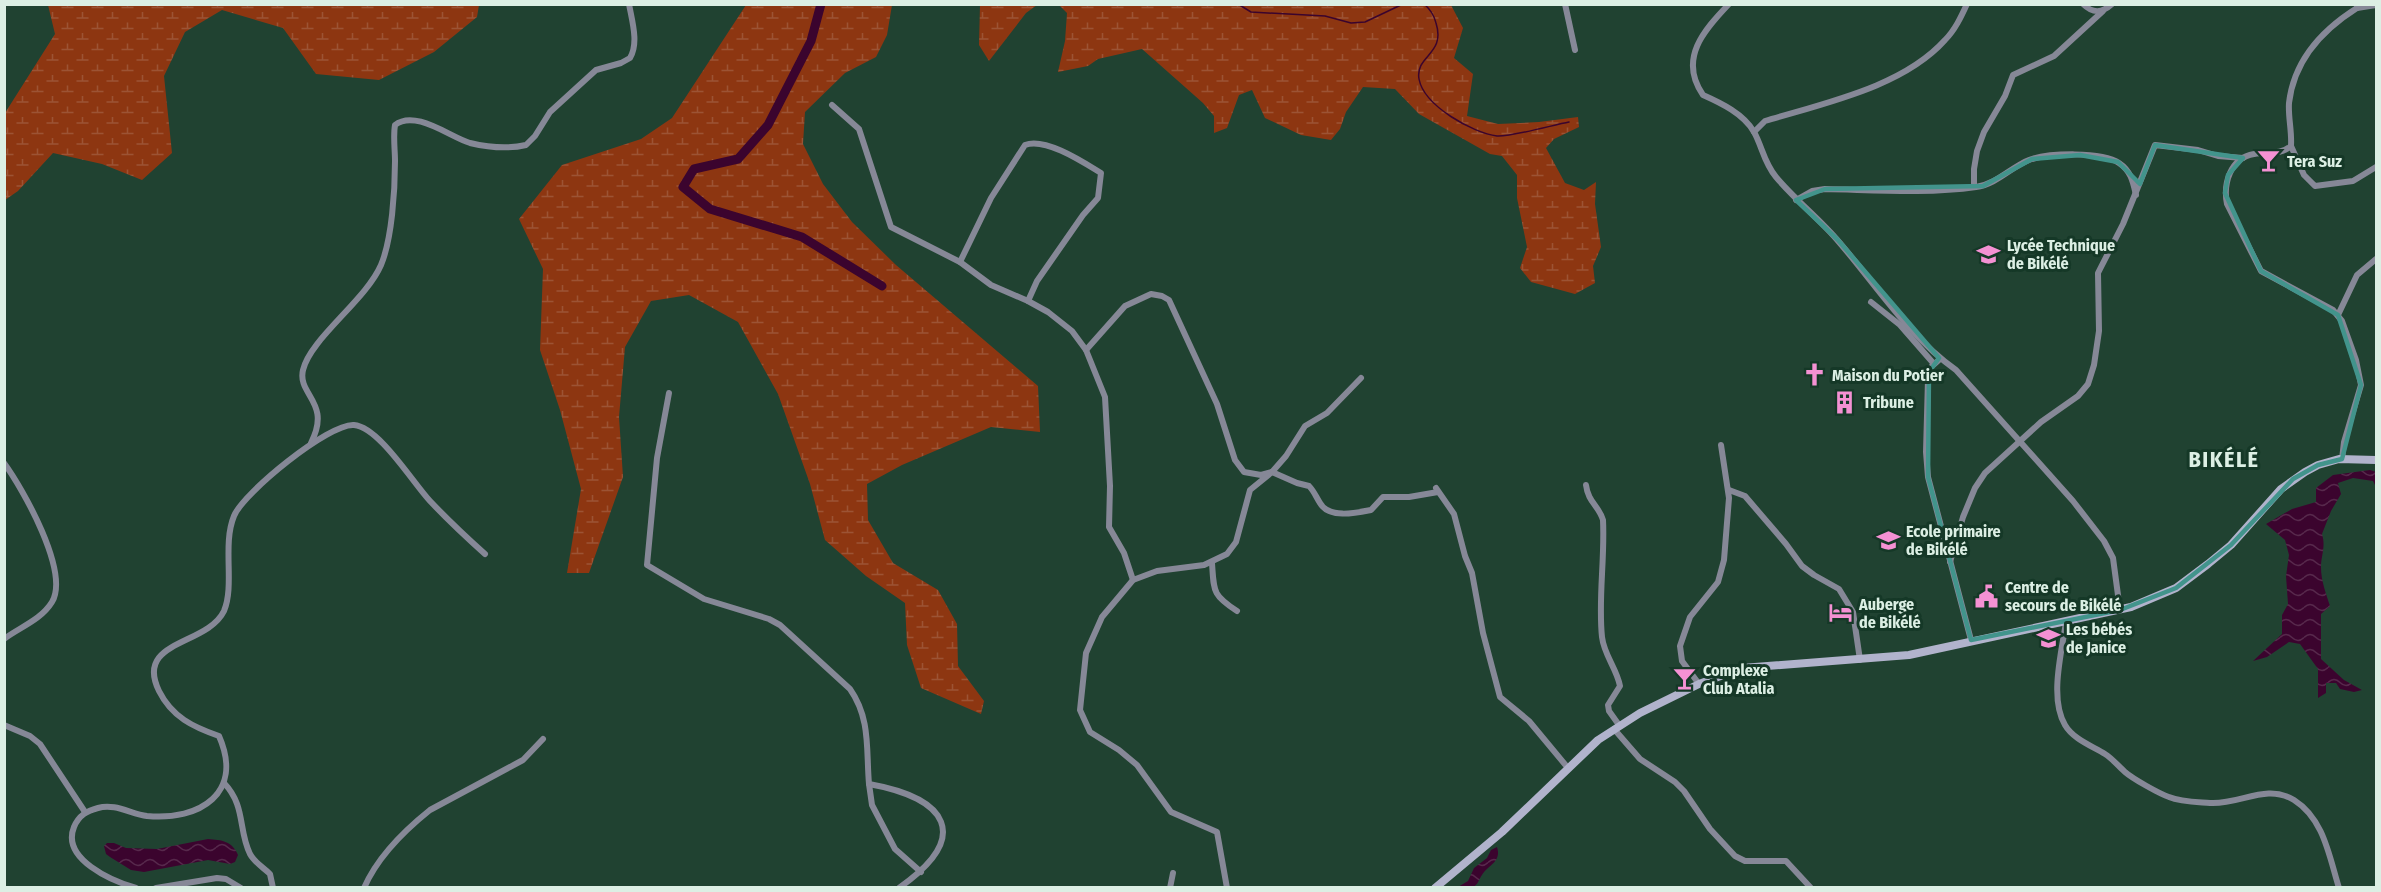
<svg xmlns="http://www.w3.org/2000/svg" width="2381" height="892" viewBox="0 0 2381 892" font-family="'Fira Sans Condensed',sans-serif">
  <defs>
    <pattern id="wetland-marsh" width="20" height="14" patternUnits="userSpaceOnUse" patternTransform="scale(1.5)"><rect width="20" height="14" fill="#8d3611"/><path d="M1 5h8M5 5V1M11 12h8M15 12V8" fill="none" stroke="#9c5334"/></pattern>
    <pattern id="water-waves" width="16" height="10" patternUnits="userSpaceOnUse" patternTransform="scale(1.5)"><rect width="16" height="10" fill="#3b042e"/><path d="M0 5q4-4 8 0t8 0" fill="none" stroke="#57294c"/></pattern>
  </defs>
  <rect width="100%" height="100%" fill="#204231"/>
  <g fill="url(#wetland-marsh)">
    <path d="M48,5V4L479,5L477,17L434,52L379,80L316,74L283,28L222,10L185,32L164,76L172,153L142,180L102,164L53,153L18,191L5,200V113L55,34Z"/>
    <path d="M746,5H892L887,35L876,57L845,73L805,112L803,144L823,184L852,222L896,265L1038,386L1040,432L991,427L902,465L867,484L868,520L893,563L938,590L957,624L958,666L984,701L981,714L921,688L907,645L905,603L866,576L825,540L810,484L778,394L738,322L689,295L651,301L625,347L619,417L623,477L589,573H567L581,489L560,410L540,350L543,269L519,219L562,165L641,139L672,118Z"/>
    <path d="M980,5H1037L1026,13L989,61L979,45Z"/>
    <path d="M1059,5H1451L1463,28L1454,58L1473,74L1467,116L1498,124L1539,122L1578,117L1579,127L1554,139L1546,148L1565,183L1584,190L1596,182L1595,204L1601,247L1593,266L1595,283L1575,294L1531,282L1520,268L1527,247L1517,198V175L1502,156L1490,154L1419,114L1395,89L1363,87L1346,112L1340,129L1331,140L1301,135L1265,118L1252,90L1239,95L1227,128L1214,133V116L1203,103L1142,49L1098,59L1088,66L1058,72L1065,41L1067,13Z"/>
  </g>
  <g fill="url(#water-waves)">
    <path d="M2370,470L2376,472V487L2373,481L2353,478L2338,483L2341,494L2331,511L2322,534C2326,547 2321,555 2321,567C2321,581 2326,593 2330,606L2321,614V659L2344,680L2362,690L2354,692L2340,689L2336,683H2326V693L2318,698V669L2300,644L2289,642L2267,657L2253,661L2282,634V615L2288,604L2286,576L2289,555L2285,540L2266,524L2292,509L2316,502V488L2333,475Z"/>
    <path d="M208,839C222,840 232,841 238,855L235,862L230,864L208,860L144,872L131,870L110,857L106,854L104,846L107,843H114L126,848L157,849Z"/>
    <path d="M1497,847C1502,862 1488,865 1482,875C1479,879 1478,885 1473,887C1469,889 1463,887 1458,887L1468,881L1474,868L1487,858L1491,850Z"/>
  </g>
  <g fill="none" stroke-linecap="round" stroke-linejoin="round">
    <g stroke="#3b042e" stroke-width="1.5">
      <path d="M1238,4L1251,12L1325,16L1351,23L1365,22L1403,4"/>
      <path d="M1424,4C1430,9 1434,15 1436,23C1446,55 1415,55 1419,79C1424,106 1473,133 1497,136C1511,137 1553,125 1569,122"/>
    </g>
    <path stroke="#3b042e" stroke-width="9" d="M821,4L811,41L768,125L738,159L694,169L683,187L710,209L802,237L882,286"/>
    <g stroke="#868897" stroke-width="6">
      <path d="M1565,4L1575,50"/>
      <path d="M1729,4C1704,30 1678,59 1703,95C1721,103 1744,114 1754,132C1762,146 1764,163 1776,177C1795,200 1820,219 1839,242C1876,285 1909,337 1956,370L2073,501L2104,541L2113,558L2120,610"/>
      <path d="M2083,4C2093,14 2102,13 2112,4"/>
      <path d="M2357,8L2376,5"/>
      <path d="M832,105L859,129L891,227L960,262L991,285L1028,301L1048,312L1072,331L1086,350L1105,397L1110,486L1109,527L1124,553L1133,580"/>
      <path d="M1754,132L1765,121C1824,103 1903,87 1945,40C1955,30 1961,17 1967,4"/>
      <path d="M2291,146L2304,175L2315,186L2353,181L2376,167"/>
      <path d="M1974,187V169L1977,151L1984,132L2005,96L2013,75L2054,56L2103,11"/>
      <path d="M1796,200L1812,191L1825,189C1875,190 1927,194 1976,187C1997,184 2011,167 2029,160C2048,153 2102,151 2119,163C2131,171 2133,182 2136,195"/>
      <path d="M960,262L991,198L1025,145C1045,137 1083,162 1101,173L1098,198L1083,215L1037,281L1028,301"/>
      <path d="M1871,302L1900,325L1934,364"/>
      <path d="M2338,315L2357,275L2376,259"/>
      <path d="M1086,350L1125,306L1151,294L1162,296L1169,300L1217,404L1235,460L1244,472L1261,475L1272,472L1297,483L1309,486C1314,491 1316,497 1320,503C1329,519 1356,513 1371,510L1383,497H1409L1438,492"/>
      <path d="M1940,359L1931,367L1928,379L1926,452L1928,477L1971,640"/>
      <path d="M669,393L657,458L647,565L704,599L769,619L780,625L850,689C871,719 866,750 869,784C947,798 973,836 899,888"/>
      <path d="M311,443C332,402 297,395 303,370C310,339 366,300 381,265C392,239 395,190 395,161C395,150 393,136 395,125C415,109 450,137 470,143C487,147 509,149 526,145L535,136L550,112L596,70L621,63L630,58C639,43 632,21 629,4"/>
      <path d="M2342,459L2344,442L2361,385L2356,360L2342,321L2333,310L2261,271L2227,204C2223,184 2230,158 2254,154C2268,151 2279,156 2291,146C2292,131 2288,117 2289,103C2294,60 2322,30 2357,8L2358,4"/>
      <path d="M4,463C23,489 70,572 52,602C41,620 20,627 4,639"/>
      <path d="M1586,485C1588,502 1599,506 1603,520C1605,559 1598,599 1602,637C1604,655 1617,669 1620,686L1608,705L1609,711L1619,725"/>
      <path d="M1436,488L1454,514L1465,556L1472,573L1483,633L1500,697L1529,721L1568,768"/>
      <path d="M1729,490L1745,496L1786,544L1802,566L1814,575L1839,589L1853,612L1860,660"/>
      <path d="M1950,562L1963,517L1975,488L1985,473L2041,422L2078,396L2088,384L2094,365L2099,331L2098,273L2123,224L2155,145L2198,150L2218,156L2243,158"/>
      <path d="M1212,563C1214,591 1212,595 1237,611"/>
      <path d="M2066,622C2062,651 2049,698 2065,725C2073,739 2092,746 2105,754C2113,759 2119,767 2125,772C2133,779 2160,794 2169,797C2181,802 2198,802 2210,803C2240,805 2266,783 2294,800C2324,819 2329,856 2339,888"/>
      <path d="M1699,684L1682,661L1680,646L1690,617L1718,582L1724,560L1729,498L1721,445"/>
      <path d="M4,725L30,736L40,744L85,812"/>
      <path d="M1614,729L1640,759L1675,782L1684,791L1710,829L1735,856L1745,861H1786L1811,888"/>
      <path d="M224,783C246,806 238,830 250,854C255,863 263,867 270,874L273,888"/>
      <path d="M869,784L872,805L895,849L921,872"/>
      <path d="M136,888C112,881 61,859 74,827C79,815 87,811 98,808C115,803 131,814 147,816C200,821 244,793 219,736C193,727 172,717 159,691C134,640 207,646 224,611C235,585 222,545 234,516C243,493 329,423 354,425C379,427 413,483 430,501C447,519 466,537 485,554"/>
      <path d="M156,888L217,878L226,879L241,888"/>
      <path d="M364,888C377,858 405,830 430,810L523,760L543,739"/>
      <path d="M1170,888L1173,873"/>
      <path d="M1227,888L1217,832L1171,812L1137,765L1119,750L1090,732L1080,710L1086,653L1102,617L1133,580L1157,571L1204,565L1227,554L1236,542L1250,490L1272,472L1286,456L1305,426L1327,413L1361,378"/>
    </g>
    <path stroke="#b1b3cc" stroke-width="8" d="M1435,888L1502,832L1598,740L1640,713L1699,684L1742,668L1909,655L2131,607L2176,588L2208,564L2231,545L2281,489L2305,472L2318,465L2339,459L2376,460"/>
  </g>
  <path fill="none" stroke="#42948c" stroke-width="4.5" stroke-linejoin="round" d="M2155,145L2243,158L2228,175L2225,193L2261,271L2338,315L2361,385L2342,459L2318,465L2293,479L2231,545L2176,588L2120,610L1971,640L1928,477L1929,372L1939,358L1838,240L1796,200L1825,189L1983,186L2032,159L2080,155L2118,162L2140,184Z"/>
  <defs>
    <symbol id="bar-bare" viewBox="-9 -9 18 18"><path d="M-6-5H6L.8 .8V4.5H3.5V6h-7V4.5H-.8V.8Z" fill="#f491d3" stroke="#153827" stroke-width="2.5" paint-order="stroke"/></symbol>
    <symbol id="school-bare" viewBox="-9 -9 18 18"><path d="M0-5L7-2L0 1L-7-2ZM-4 1L0 2.5L4 1V4Q0 6-4 4Z" fill="#f491d3" stroke="#153827" stroke-width="2.5" paint-order="stroke"/></symbol>
    <symbol id="church-bare" viewBox="-9 -9 18 18"><path d="M-1.2-6h2.4v3.5h3.3v2.4h-3.3V6h-2.4V-.1h-3.3v-2.4h3.3Z" fill="#f491d3" stroke="#153827" stroke-width="2.5" paint-order="stroke"/></symbol>
    <symbol id="building-bare" viewBox="-9 -9 18 18"><path d="M-4-6H4V6H1V3H-1V6H-4ZM-2.5-4.3h1.7v1.8h-1.7ZM.8-4.3h1.7v1.8H.8ZM-2.5-1h1.7V.8h-1.7ZM.8-1h1.7V.8H.8Z" fill="#f491d3" stroke="#153827" stroke-width="2.5" paint-order="stroke"/></symbol>
    <symbol id="civic-bare" viewBox="-9 -9 18 18"><path d="M-.6-6.5H3V-4.5H.6V-3L4-1V1h2V6H-6V1h2V-1L-.6-3ZM-1.2 2.5V6h2.4V2.5Z" fill="#f491d3" stroke="#153827" stroke-width="2.5" paint-order="stroke"/></symbol>
    <symbol id="hotel-bare" viewBox="-9 -9 18 18"><path d="M-6-4.5h1.5V1H6V5H4.5V3h-9V5H-6ZM-4 0a1.8 1.8 0 1 1 3.6 0ZM.5 0V-2.5h3Q6-2.5 6 0Z" fill="#f491d3" stroke="#153827" stroke-width="2.5" paint-order="stroke"/></symbol>
  </defs>
  <g fill-rule="evenodd">
    <use href="#bar-bare" x="2252" y="144" width="33" height="33"/>
    <use href="#school-bare" x="1972" y="238" width="33" height="33"/>
    <use href="#church-bare" x="1798" y="358" width="33" height="33"/>
    <use href="#building-bare" x="1828" y="386" width="33" height="33"/>
    <use href="#school-bare" x="1872" y="524" width="33" height="33"/>
    <use href="#civic-bare" x="1970" y="580" width="33" height="33"/>
    <use href="#hotel-bare" x="1824" y="596" width="33" height="33"/>
    <use href="#school-bare" x="2032" y="622" width="33" height="33"/>
    <use href="#bar-bare" x="1668" y="662" width="33" height="33"/>
  </g>
  <g text-anchor="middle" stroke-width="6" stroke-linejoin="round" paint-order="stroke">
    <g font-size="16" font-weight="bold" fill="#dcefe4" stroke="#153827" text-anchor="start">
      <text x="2287" y="167">Tera Suz</text>
      <text x="2007" y="251">Lycée Technique<tspan x="2007" dy="18">de Bikélé</tspan></text>
      <text x="1832" y="381">Maison du Potier</text>
      <text x="1863" y="408">Tribune</text>
      <text x="1906" y="537">Ecole primaire<tspan x="1906" dy="18">de Bikélé</tspan></text>
      <text x="2005" y="593">Centre de<tspan x="2005" dy="18">secours de Bikélé</tspan></text>
      <text x="1859" y="610">Auberge<tspan x="1859" dy="18">de Bikélé</tspan></text>
      <text x="2066" y="635">Les bébés<tspan x="2066" dy="18">de Janice</tspan></text>
      <text x="1703" y="676">Complexe<tspan x="1703" dy="18">Club Atalia</tspan></text>
    </g>
    <g font-size="22" font-weight="bold" letter-spacing="1.5" fill="#dcefe4" stroke="#153827">
      <text x="2224" y="467">BIKÉLÉ</text>
    </g>
  </g>
  <rect width="2381" height="892" fill="none" stroke="#dcefe4" stroke-width="12"/>
</svg>
